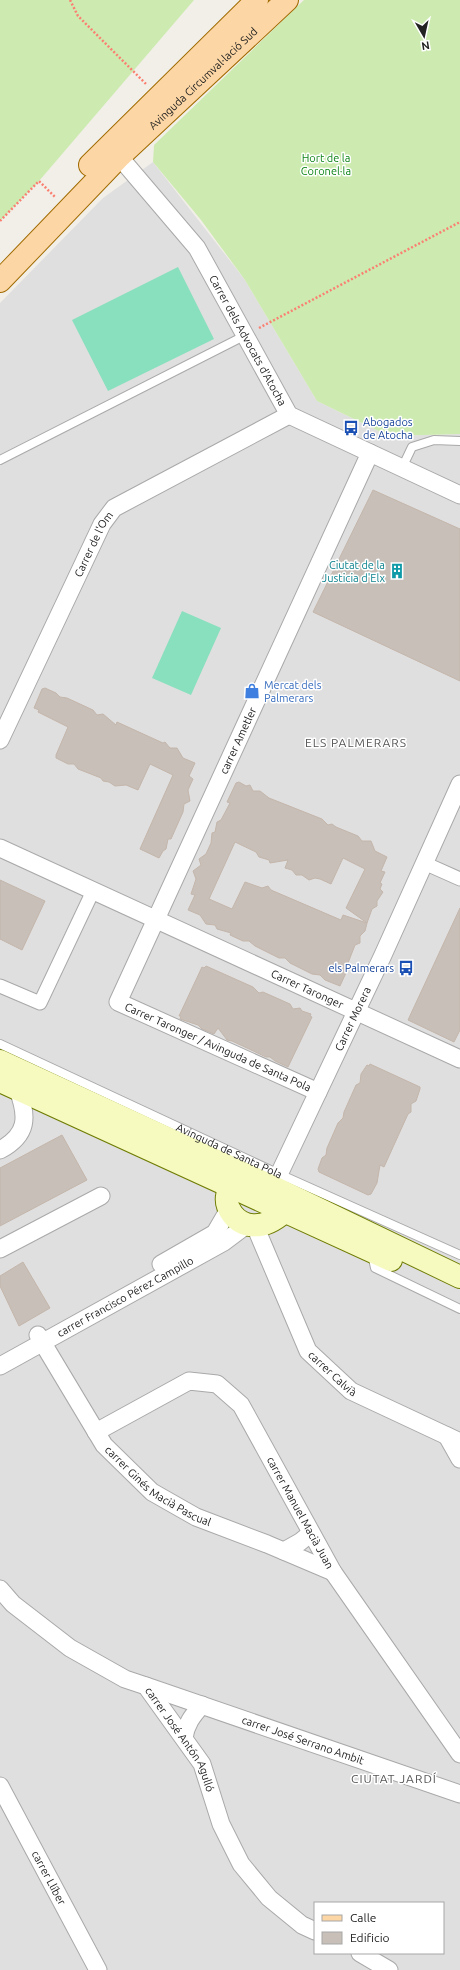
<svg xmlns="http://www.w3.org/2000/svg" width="460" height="1970" viewBox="0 0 460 1970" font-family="Ubuntu,sans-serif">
  <rect width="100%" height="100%" fill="#f2efe9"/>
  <path fill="#e0dfdf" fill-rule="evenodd" d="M153,162L245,280L317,401L389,436L460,434V1970H0V303L103,198ZM315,1903H443V1953H315Z"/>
  <g fill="#cdebb0">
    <path d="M0,0H194L39,181L0,221Z"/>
    <path d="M304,0H460V434L389,436L317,401L245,280L201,220L153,162L154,145Z"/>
  </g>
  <g fill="#88e0be">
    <path d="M178,267L214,339L108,391L72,320Z"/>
    <path d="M182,611L221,628L191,695L152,678Z"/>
  </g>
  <g fill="#c7bfb8" stroke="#c4b6ab">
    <path d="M373,490L460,529V681L313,612Z"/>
    <path d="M45,688L56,693L60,697L67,698L93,710L97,715L103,714L116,725L117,722L163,743L165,742L170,748H177L183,758L195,763L189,776L193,779L188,790L190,801L184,804L183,812L171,839H168L166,849L163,851L159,858L140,849L173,775L150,764L138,790L126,785L115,786L109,782L103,781L101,778L78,769L74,764H68L56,758V755L68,727L38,712L39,710L34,708L42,689Z"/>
    <path d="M239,782L246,786L250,785L253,791H260L269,798L322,819L328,825L332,824L336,827L358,836L362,841H371L375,851L387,857L381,871L385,872L380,883L382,884L380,889L383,892L377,901V906L372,909L367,923L346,908L365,869L343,858L331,884L320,879L315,878L309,880L302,875H296L292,870L285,868L288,860L270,863L269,860L259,857L256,852L235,842L209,899L232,909L245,882L262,888L268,886L271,890L341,920L343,915L367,923L365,931L360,936V943L355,945L348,963L350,964L340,986L325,980L320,975L312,974L290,963L285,958H279L255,946L249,941H243L230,935L231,933L217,929L215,925L206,924L200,915L188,910L195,895L191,894L196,879L193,871L201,865L199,859L206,854L211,843L212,833L215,832L217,822L221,820L230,803L227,802L236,783Z"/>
    <path d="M0,880L45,901L22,950L0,939Z"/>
    <path d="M460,908V1030L454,1042L408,1020Z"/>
    <path d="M206,966L253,987L259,993L263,992L290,1004L293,1009L300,1008L302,1011L311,1014L310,1016L312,1017L288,1067L275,1061L270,1057H266L232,1041L227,1040L218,1028L214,1034L202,1029L198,1025L180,1019L181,1016H179L202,967L204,968Z"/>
    <path d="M370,1064L420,1087V1089L416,1101L411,1104V1112L408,1114L384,1167L380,1165L377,1183L371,1194L368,1195L319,1172L318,1169L322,1158L326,1155L327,1148L338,1123L343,1118L344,1112L356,1085L360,1083L361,1074L367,1065L369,1066Z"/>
    <path d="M62,1135L87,1180L0,1226V1168Z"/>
    <path d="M23,1262L50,1308L19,1326L0,1286V1276Z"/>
  </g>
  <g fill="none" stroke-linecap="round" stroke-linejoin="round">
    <defs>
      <g id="service">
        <path d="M0,460L246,335"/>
        <path d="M402,468L412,447L434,440L460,441"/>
        <path id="s1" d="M0,1044L279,1174L460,1255"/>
        <path d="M372,1254L375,1268L460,1309"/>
      </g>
      <g id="pedestrian">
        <path d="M424,863L460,879"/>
        <path d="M0,986L40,1003L93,891"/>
      </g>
      <g id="minor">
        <path id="s2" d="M111,147L197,248L289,415L460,495"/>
        <path id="s3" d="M0,740L102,524L114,508L289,415"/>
        <path id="s4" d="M0,848L460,1059"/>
        <path id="s5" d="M318,1092L118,1002L370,453"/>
        <path d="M0,1150C28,1135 28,1117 18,1090"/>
        <path id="s6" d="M273,1187L383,955L460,784"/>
        <path id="s7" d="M255,1226L308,1351L351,1391L460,1442"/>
        <path d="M0,1249L101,1196"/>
        <path d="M161,1264L215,1233L229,1209"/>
        <path id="s8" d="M38,1335L104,1445L152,1492L196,1517L267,1544L333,1572"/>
        <path id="s9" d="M0,1366L224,1242L248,1224"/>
        <path id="s10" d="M96,1432L189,1381L217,1384L241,1405L333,1572L460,1754"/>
        <path d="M447,1436L460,1459"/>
        <path d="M284,1551L300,1542L311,1533"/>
        <path id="s11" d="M0,1589L13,1604L70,1648L125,1679L146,1686L202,1764L221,1824L241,1864L269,1898L302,1925L315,1931"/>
        <path id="s12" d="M146,1686L460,1794"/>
        <path d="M184,1738C186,1724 192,1716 202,1705"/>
        <path id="s13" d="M0,1786L98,1970"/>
        <path d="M360,1953L389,1970"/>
      </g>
      <g id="secondary">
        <path d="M0,1061L273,1187L460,1277"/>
        <path d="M0,1081L391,1260"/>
        <path d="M243,1182L273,1187L284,1202V1212C238,1253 206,1187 243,1182Z"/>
      </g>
      <g id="primary">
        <path d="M90,165L257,0"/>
        <path id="s14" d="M0,281L120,156L287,0"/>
      </g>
    </defs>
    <use href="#service" stroke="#a9a9a9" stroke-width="10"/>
    <use href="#pedestrian" stroke="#a9a9a9" stroke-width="15"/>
    <use href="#minor" stroke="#a9a9a9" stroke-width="19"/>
    <use href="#secondary" stroke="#707d05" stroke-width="24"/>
    <use href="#primary" stroke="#a06b00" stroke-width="24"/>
    <g stroke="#fa8072" stroke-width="2.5" stroke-dasharray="2 2" stroke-linecap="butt">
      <path d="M70,0L78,16L147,85"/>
      <path d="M0,221L39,181L55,197"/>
      <path d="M259,328L460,222"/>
    </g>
    <use href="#service" stroke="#fff" stroke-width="8"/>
    <use href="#pedestrian" stroke="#fff" stroke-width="13"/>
    <use href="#minor" stroke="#fff" stroke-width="17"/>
    <use href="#secondary" stroke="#f7fabf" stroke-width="22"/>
    <use href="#primary" stroke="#fcd6a4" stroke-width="22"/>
  </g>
  <defs>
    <symbol id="bus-bare" viewBox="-9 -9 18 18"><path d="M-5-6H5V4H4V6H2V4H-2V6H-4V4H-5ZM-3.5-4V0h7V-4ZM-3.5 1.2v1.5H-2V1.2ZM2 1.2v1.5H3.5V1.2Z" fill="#1a4fb4" stroke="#fff" stroke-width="2.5" paint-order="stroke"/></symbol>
    <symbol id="building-bare" viewBox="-9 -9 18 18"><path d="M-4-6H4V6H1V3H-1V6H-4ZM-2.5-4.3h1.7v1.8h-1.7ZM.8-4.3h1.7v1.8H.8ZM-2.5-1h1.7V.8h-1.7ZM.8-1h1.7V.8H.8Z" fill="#0f9aa8" stroke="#fff" stroke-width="2.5" paint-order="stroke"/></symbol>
    <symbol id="shop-bare" viewBox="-9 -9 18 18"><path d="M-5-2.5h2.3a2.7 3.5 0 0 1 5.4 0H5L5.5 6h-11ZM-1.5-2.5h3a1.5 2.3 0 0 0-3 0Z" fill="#3f7fe0" stroke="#fff" stroke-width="2.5" paint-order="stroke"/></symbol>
  </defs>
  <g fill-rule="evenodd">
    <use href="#bus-bare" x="340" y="417" width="22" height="22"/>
    <use href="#building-bare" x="386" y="560" width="22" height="22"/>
    <use href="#shop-bare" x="241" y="680" width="22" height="22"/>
    <use href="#bus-bare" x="395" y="957" width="22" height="22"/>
  </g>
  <g text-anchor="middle" stroke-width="3" stroke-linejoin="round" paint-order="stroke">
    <g font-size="11" fill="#222" stroke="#fff">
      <text dy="4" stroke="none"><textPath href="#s14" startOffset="287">Avinguda Circumval·lació Sud</textPath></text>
      <text dy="4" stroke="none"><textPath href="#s2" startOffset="238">Carrer dels Advocats d'Atocha</textPath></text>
      <text dy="4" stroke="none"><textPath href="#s3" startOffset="217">Carrer de l'Om</textPath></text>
      <text dy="4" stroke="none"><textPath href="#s5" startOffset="507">carrer Ametler</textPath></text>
      <text dy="4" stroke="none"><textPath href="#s4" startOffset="338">Carrer Taronger</textPath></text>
      <text dy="4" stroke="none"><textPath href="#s6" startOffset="186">Carrer Morera</textPath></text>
      <text transform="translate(218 1047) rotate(24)" y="4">Carrer Taronger / Avinguda de Santa Pola</text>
      <text dy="4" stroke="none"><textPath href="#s1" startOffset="253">Avinguda de Santa Pola</textPath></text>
      <text dy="4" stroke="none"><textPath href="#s9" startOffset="143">carrer Francisco Pérez Campillo</textPath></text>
      <text dy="4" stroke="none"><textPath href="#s7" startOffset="169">carrer Calvià</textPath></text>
      <text dy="4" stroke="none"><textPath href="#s8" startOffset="197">carrer Ginés Macià Pascual</textPath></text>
      <text dy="4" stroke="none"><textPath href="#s10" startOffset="289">carrer Manuel Macià Juan</textPath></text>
      <text dy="4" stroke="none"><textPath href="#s12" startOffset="166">carrer José Serrano Ambit</textPath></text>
      <text dy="4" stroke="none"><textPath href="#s11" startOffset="241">carrer José Antón Agulló</textPath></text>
      <text dy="4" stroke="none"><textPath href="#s13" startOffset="104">carrer Llíber</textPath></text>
    </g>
    <g font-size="11" fill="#0c8416" stroke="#fff">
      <text x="326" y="162">Hort de la<tspan x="326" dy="13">Coronel·la</tspan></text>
    </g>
    <g font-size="11" fill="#164399" stroke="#fff" text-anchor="start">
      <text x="363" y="426">Abogados<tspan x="363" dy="13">de Atocha</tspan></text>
      <text x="394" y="972" text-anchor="end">els Palmerars</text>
    </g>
    <g font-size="11" fill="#0d838f" stroke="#fff" text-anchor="end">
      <text x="385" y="569">Ciutat de la<tspan x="385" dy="13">Justicia d'Elx</tspan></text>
    </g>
    <g font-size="11" fill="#366cbe" stroke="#fff" text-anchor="start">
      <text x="264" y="689">Mercat dels<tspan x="264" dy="13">Palmerars</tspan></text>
    </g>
    <g font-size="12" letter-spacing="1" fill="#555" stroke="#fff">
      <text x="356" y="747">ELS PALMERARS</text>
      <text x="394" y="1783">CIUTAT JARDÍ</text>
    </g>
  </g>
  <rect x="314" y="1902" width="130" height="52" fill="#ffffff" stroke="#a7a7a7"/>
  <rect x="322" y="1915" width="20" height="6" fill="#fcd6a4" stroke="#a7a7a7"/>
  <text x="350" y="1922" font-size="12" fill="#222222">Calle</text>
  <rect x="322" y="1932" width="20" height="12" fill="#c7bfb8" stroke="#a7a7a7"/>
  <text x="350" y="1942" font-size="12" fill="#222222">Edificio</text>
  <g transform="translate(424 36) rotate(171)" stroke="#ffffff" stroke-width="3" paint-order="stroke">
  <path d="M0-3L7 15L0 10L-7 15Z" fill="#222222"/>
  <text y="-6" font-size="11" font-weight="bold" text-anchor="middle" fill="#222222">N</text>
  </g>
</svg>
